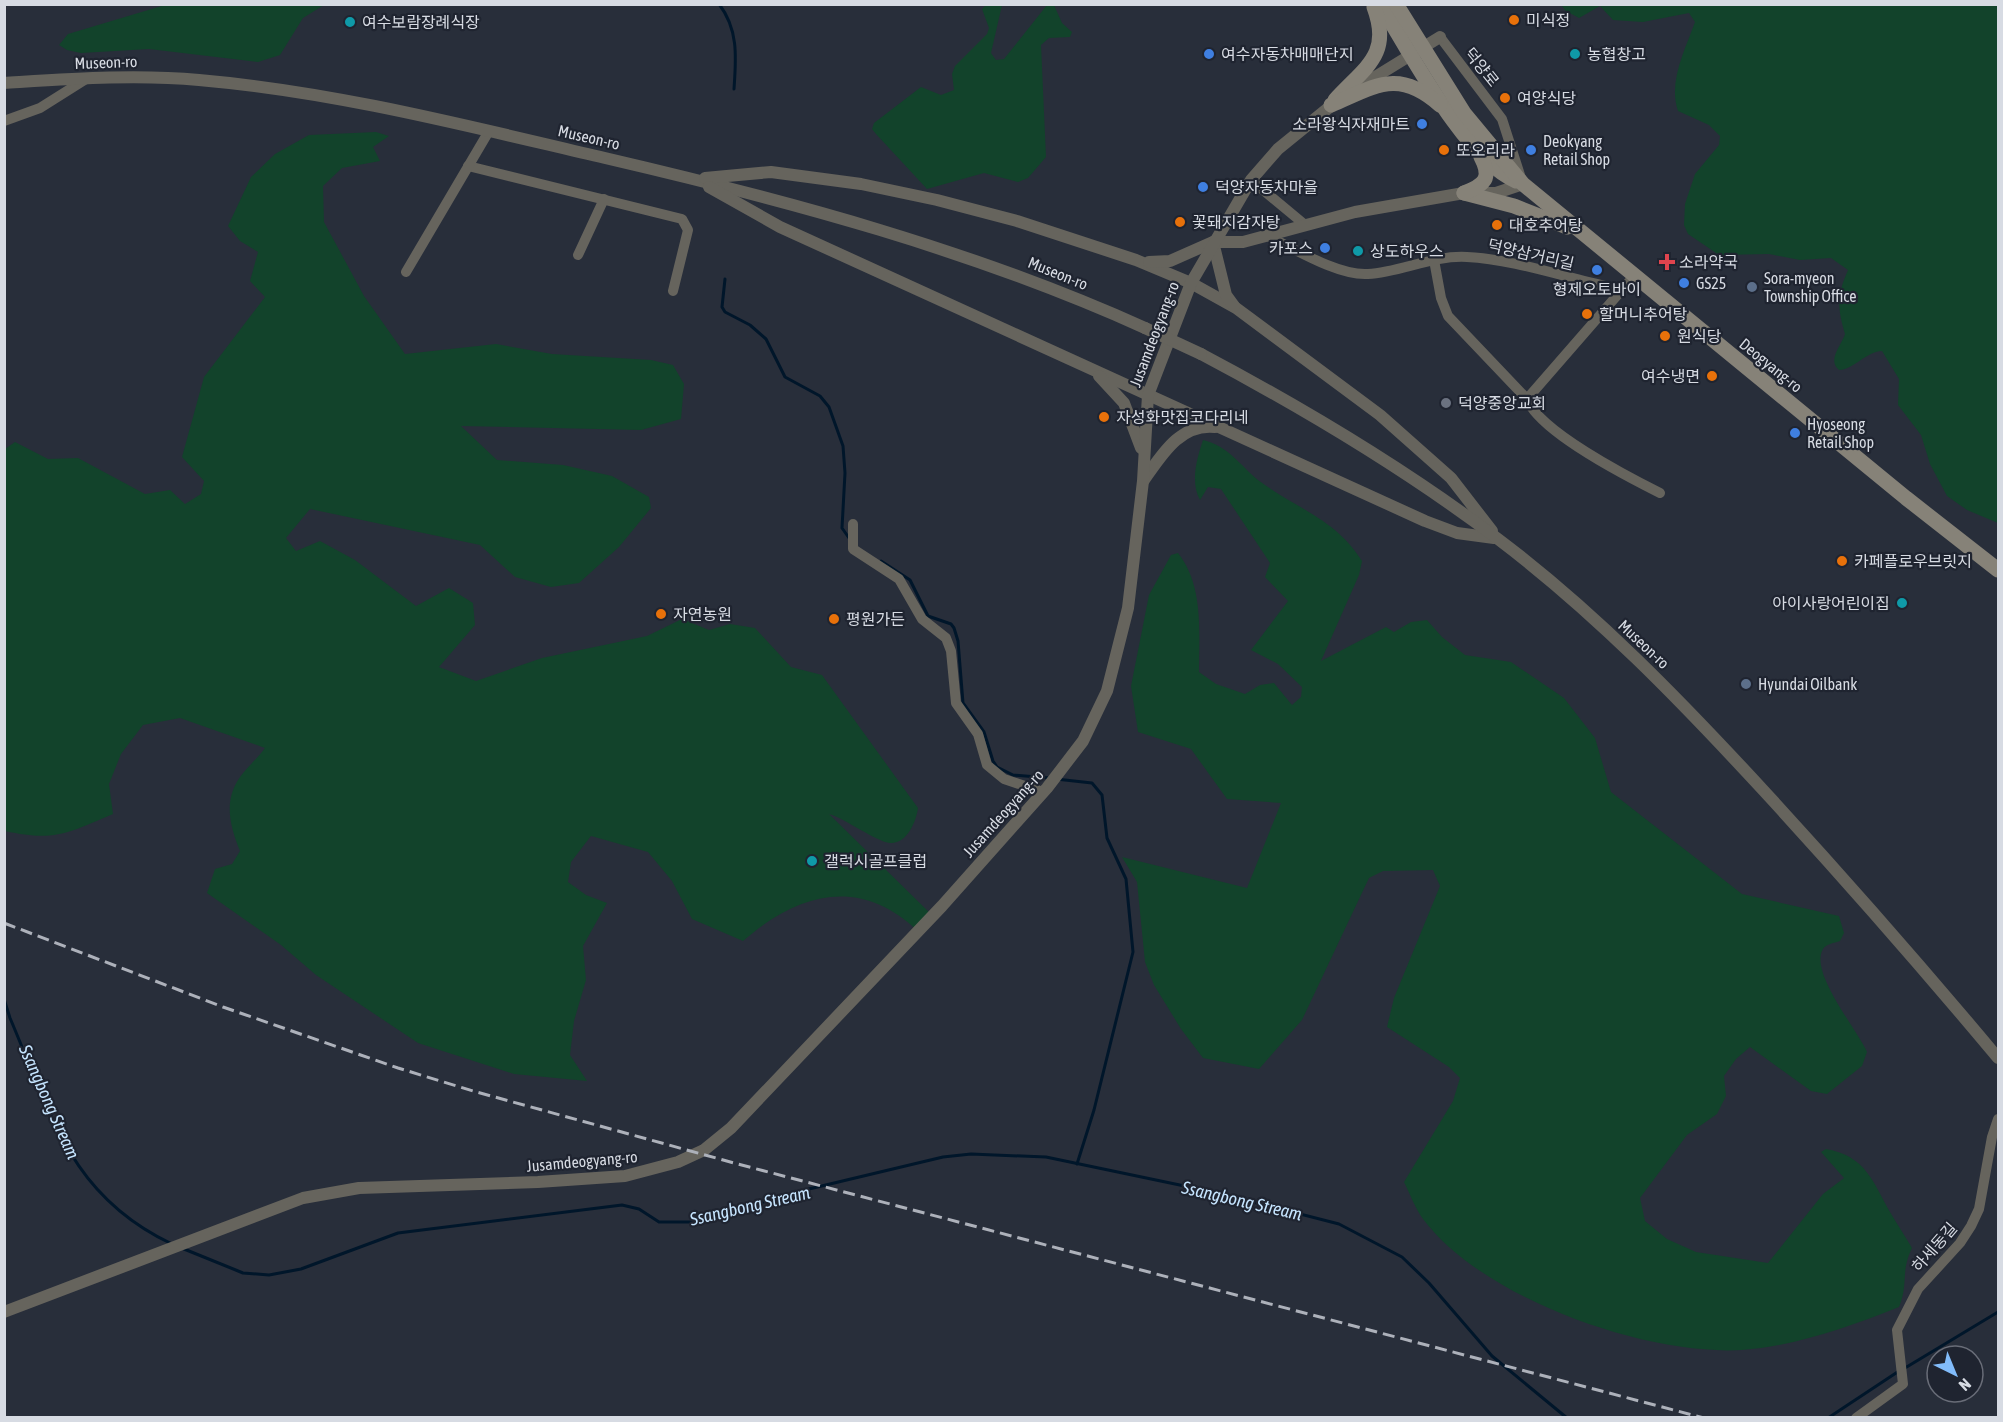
<svg xmlns="http://www.w3.org/2000/svg" width="2003" height="1422" viewBox="0 0 2003 1422" font-family="'Asap Condensed','Noto Sans KR',sans-serif">
  <rect width="100%" height="100%" fill="#282e3a"/>
  <g fill="#12432b">
    <path d="M165,5V4L324,5L303,18L280,55L258,62L149,49L81,53L67,50L59,45L68,34Z"/>
    <path d="M986,5H1002L991,53L996,60L1004,59L1047,5H1054L1062,23L1072,32L1070,37L1049,38L1041,45L1046,157L1028,178L1018,182L984,173L927,189L876,134L872,129L874,123L921,87L941,95L954,90L952,74L955,66L987,34L989,28L982,9Z"/>
    <path d="M1561,5H1998V523L1967,510L1947,496L1930,464L1921,435L1898,405L1899,379L1882,351C1865,352 1855,369 1839,370C1827,360 1841,346 1845,334C1837,307 1837,295 1848,270L1831,258L1800,260L1769,254L1719,255L1688,234L1684,225L1685,204L1695,174L1719,145L1720,136L1709,125L1678,111C1668,82 1685,50 1695,22L1689,13L1643,22L1613,20L1600,6L1579,18L1566,11Z"/>
    <path d="M376,132L389,136L373,147L380,161L342,168L323,186L324,222L364,296L405,354L496,344L552,354L651,360L673,365L684,384L681,419L641,430L461,426L497,460L563,465L612,476L649,497L651,508L619,547L579,583L551,587L515,577L480,545L310,509L286,538L296,551L320,541L355,560L416,606L449,588L473,603L475,625L439,667L476,681L542,658L647,636L682,619L709,630L730,624L755,628L791,667L822,675L918,808C916,822 907,844 890,843C877,842 844,818 829,814L933,916L918,931C860,876 799,892 743,941L692,919L672,881L648,852L591,836L571,862L568,882L586,895L607,903L583,946L586,980L574,1021L570,1055L587,1081L514,1074L418,1043L316,975L281,945L207,893L215,869L232,864L240,851C230,826 223,801 240,777C247,767 258,758 265,748L180,718L143,725L121,754L109,784L113,814C68,833 54,842 5,831V449L15,442L48,459L78,458L145,494L170,490L185,504L201,494L204,481L182,457L204,377L265,297L250,281L258,252L240,241L228,226L251,177L275,154L309,135Z"/>
    <path d="M1203,440C1228,446 1239,464 1258,480C1296,509 1335,518 1362,561L1359,575L1321,661L1386,627L1394,632L1411,622L1427,620L1442,637L1465,655L1511,662L1564,698L1595,738L1611,792L1742,894L1839,916L1844,933L1840,941C1834,943 1826,944 1823,949C1809,972 1857,1029 1867,1052L1862,1066L1827,1094L1811,1091L1750,1047L1736,1059L1724,1076L1726,1096L1717,1114L1687,1135L1640,1198L1645,1221L1667,1239L1696,1252L1768,1263L1823,1194L1844,1178L1821,1152L1826,1149C1866,1156 1873,1182 1890,1212C1897,1224 1905,1236 1912,1248C1900,1273 1909,1283 1899,1307C1849,1327 1795,1346 1742,1350C1645,1356 1482,1298 1423,1219C1415,1208 1410,1194 1404,1182L1453,1101L1460,1078L1449,1067L1387,1027L1394,998L1440,886L1433,870L1383,871L1369,878L1302,1020L1259,1069L1203,1058L1181,1029L1154,985L1145,962L1137,882L1122,857L1247,888L1281,803L1227,799L1191,749L1138,732L1131,686L1149,595L1171,555L1178,553C1204,586 1199,632 1199,672L1216,684L1245,694L1260,685L1274,683L1292,705L1301,697L1302,687L1278,664L1251,650L1288,601L1265,577L1270,563L1221,489L1208,487L1200,500C1190,482 1197,458 1203,440Z"/>
  </g>
  <g fill="none" stroke-linecap="round" stroke-linejoin="round">
    <g stroke="#00162a" stroke-width="3">
      <path d="M719,4C739,30 736,59 734,89"/>
      <path d="M725,279L722,307L725,312L750,325L766,339L785,377L820,396L829,407L843,446L845,473L842,528L849,538"/>
      <path d="M881,561L910,580L928,616L951,624L954,628L958,641L963,703L984,732L993,761L997,767L1013,775L1050,778"/>
      <path d="M1056,779L1092,783L1102,795L1107,838L1126,879L1133,952L1094,1110L1077,1164"/>
      <path d="M4,999L10,1018C51,1114 70,1196 172,1244"/>
      <path d="M184,1249L243,1273L269,1275L301,1269L398,1233L622,1205L639,1209L659,1222H693L809,1189L943,1157L971,1154L1046,1157L1218,1193L1339,1224L1402,1257L1429,1283L1492,1356L1567,1418"/>
      <path d="M1905,1368L1998,1312"/>
      <path d="M1828,1418L1899,1371"/>
    </g>
    <g stroke="#66645d" stroke-width="10">
      <path d="M1440,37L1502,119L1521,178"/>
      <path d="M4,121L40,108L86,79"/>
      <path d="M468,166L682,219L688,230L673,291"/>
      <path d="M1251,180L1304,224"/>
      <path d="M1266,235C1293,248 1338,276 1368,274C1401,272 1433,255 1467,257C1511,259 1561,276 1605,286L1620,293"/>
      <path d="M578,255L604,199"/>
      <path d="M1434,260L1441,298L1448,316L1527,399C1539,431 1628,477 1660,493"/>
      <path d="M406,272L489,131"/>
      <path d="M1527,399L1634,276"/>
      <path d="M853,524V549L899,579L922,619L946,638L951,651L956,703L978,734L987,765L1004,779L1043,792"/>
      <path d="M1856,1418L1903,1384L1897,1330L1918,1289L1960,1243L1971,1226L1979,1209L1992,1137L1998,1119"/>
    </g>
    <g stroke="#66645d" stroke-width="12">
      <path d="M4,83C69,79 135,74 199,80C337,92 471,127 605,158C790,201 972,250 1145,328"/>
      <path d="M1354,90L1440,37"/>
      <path d="M705,178L771,172L861,184L937,200L1017,221L1136,260L1191,283L1236,308L1380,415L1451,478L1492,531"/>
      <path d="M709,187L780,227L1425,521L1457,533L1494,538"/>
      <path d="M1213,242L1226,295L1234,306"/>
      <path d="M1149,262L1170,261L1213,242H1243L1355,212L1464,193H1496L1523,184"/>
      <path d="M1201,354C1305,409 1404,468 1498,539C1596,613 1681,701 1764,791C1844,878 1922,967 1998,1058"/>
      <path d="M1099,376L1124,403L1141,448"/>
      <path d="M1144,480C1161,456 1180,423 1215,427"/>
      <path d="M4,1312L303,1198L359,1188L538,1182L625,1176L678,1162L704,1150L731,1128L942,906L1047,788L1083,741L1107,691L1128,608L1143,481L1148,395L1191,283L1251,180L1278,149L1337,101"/>
    </g>
    <g stroke="#868278" stroke-width="15">
      <path d="M1380,4C1410,52 1466,160 1516,181"/>
      <path d="M1396,4L1464,113L1523,184L1906,498L1998,570"/>
      <path d="M1335,100C1365,67 1392,55 1374,7"/>
      <path d="M1331,105C1376,86 1398,68 1440,105"/>
      <path d="M1464,193L1514,206L1567,227"/>
      <path d="M1464,193C1485,185 1492,178 1481,157"/>
    </g>
    <path stroke="#adb1ba" stroke-width="3" stroke-dasharray="12 6" stroke-linecap="butt" d="M4,923L223,1007L398,1068L473,1091L734,1163L1704,1418"/>
    <path stroke="#66645d" stroke-width="12" d="M1145,328L1201,354"/>
  </g>
  <g fill="#e8710a" stroke="#1f2430" stroke-width="2">
    <circle cx="1514" cy="20" r="6"/>
    <circle cx="1505" cy="98" r="6"/>
    <circle cx="1444" cy="150" r="6"/>
    <circle cx="1180" cy="222" r="6"/>
    <circle cx="1497" cy="225" r="6"/>
    <circle cx="1587" cy="314" r="6"/>
    <circle cx="1665" cy="336" r="6"/>
    <circle cx="1712" cy="376" r="6"/>
    <circle cx="1104" cy="417" r="6"/>
    <circle cx="1842" cy="561" r="6"/>
    <circle cx="661" cy="614" r="6"/>
    <circle cx="834" cy="619" r="6"/>
  </g>
  <g fill="#0f9aa8" stroke="#1f2430" stroke-width="2">
    <circle cx="350" cy="22" r="6"/>
    <circle cx="1575" cy="54" r="6"/>
    <circle cx="1358" cy="251" r="6"/>
    <circle cx="1902" cy="603" r="6"/>
    <circle cx="812" cy="861" r="6"/>
  </g>
  <g fill="#3f7fe0" stroke="#1f2430" stroke-width="2">
    <circle cx="1209" cy="54" r="6"/>
    <circle cx="1422" cy="124" r="6"/>
    <circle cx="1531" cy="150" r="6"/>
    <circle cx="1203" cy="187" r="6"/>
    <circle cx="1325" cy="248" r="6"/>
    <circle cx="1597" cy="270" r="6"/>
    <circle cx="1684" cy="283" r="6"/>
    <circle cx="1795" cy="433" r="6"/>
  </g>
  <path fill="#e0444e" stroke="#1f2430" stroke-width="2" d="M1664 253h6v6h6v6h-6v6h-6v-6h-6v-6h6z"/>
  <g fill="#5c6f8a" stroke="#1f2430" stroke-width="2">
    <circle cx="1752" cy="287" r="6"/>
    <circle cx="1746" cy="684" r="6"/>
  </g>
  <circle fill="#6b7280" stroke="#1f2430" stroke-width="2" cx="1446" cy="403" r="6"/>
  <g text-anchor="middle" stroke-width="4.5" stroke-linejoin="round" paint-order="stroke">
    <g font-size="16" fill="#d7dbe3" stroke="#1f2430" text-anchor="start">
      <text x="1526" y="26">미식정</text>
      <text x="362" y="28">여수보람장례식장</text>
      <text x="1221" y="60">여수자동차매매단지</text>
      <text x="1587" y="60">농협창고</text>
      <text x="1517" y="104">여양식당</text>
      <text x="1410" y="130" text-anchor="end">소라왕식자재마트</text>
      <text x="1543" y="147">Deokyang<tspan x="1543" dy="18">Retail Shop</tspan></text>
      <text x="1456" y="156">또오리라</text>
      <text x="1215" y="193">덕양자동차마을</text>
      <text x="1192" y="228">꽃돼지감자탕</text>
      <text x="1509" y="231">대호추어탕</text>
      <text x="1313" y="254" text-anchor="end">카포스</text>
      <text x="1370" y="257">상도하우스</text>
      <text x="1679" y="268">소라약국</text>
      <text x="1764" y="284">Sora-myeon<tspan x="1764" dy="18">Township Office</tspan></text>
      <text x="1696" y="289">GS25</text>
      <text x="1597" y="295" text-anchor="middle">형제오토바이</text>
      <text x="1599" y="320">할머니추어탕</text>
      <text x="1677" y="342">원식당</text>
      <text x="1700" y="382" text-anchor="end">여수냉면</text>
      <text x="1458" y="409">덕양중앙교회</text>
      <text x="1116" y="423">자성화맛집코다리네</text>
      <text x="1807" y="430">Hyoseong<tspan x="1807" dy="18">Retail Shop</tspan></text>
      <text x="1854" y="567">카페플로우브릿지</text>
      <text x="1890" y="609" text-anchor="end">아이사랑어린이집</text>
      <text x="673" y="620">자연농원</text>
      <text x="846" y="625">평원가든</text>
      <text x="1758" y="690">Hyundai Oilbank</text>
      <text x="824" y="867">갤럭시골프클럽</text>
    </g>
    <g font-size="16" fill="#d7dbe3" stroke="#1f2430">
      <text transform="translate(106 62) rotate(-2)" y="6">Museon-ro</text>
      <text transform="translate(1482 67) rotate(51)" y="6">덕양로</text>
      <text transform="translate(589 137) rotate(13)" y="6">Museon-ro</text>
      <text transform="translate(1531 254) rotate(13)" y="6">덕양삼거리길</text>
      <text transform="translate(1058 273) rotate(22)" y="6">Museon-ro</text>
      <text transform="translate(1154 334) rotate(-69)" y="6">Jusamdeogyang-ro</text>
      <text transform="translate(1771 365) rotate(39)" y="6">Deogyang-ro</text>
      <text transform="translate(1644 644) rotate(43)" y="6">Museon-ro</text>
      <text transform="translate(1003 813) rotate(-48)" y="6">Jusamdeogyang-ro</text>
      <text transform="translate(582 1161) rotate(-5)" y="6">Jusamdeogyang-ro</text>
      <text transform="translate(1934 1247) rotate(-49)" y="6">하세동길</text>
    </g>
    <g font-size="18" font-style="italic" fill="#c6e5ff" stroke="#1f2430">
      <text transform="translate(49 1102) rotate(66)" y="6">Ssangbong Stream</text>
      <text transform="translate(1242 1201) rotate(13)" y="6">Ssangbong Stream</text>
      <text transform="translate(750 1206) rotate(-13)" y="6">Ssangbong Stream</text>
    </g>
  </g>
  <rect width="2003" height="1422" fill="none" stroke="#d7dbe3" stroke-width="12"/>
  <g transform="translate(1955 1374) rotate(137)"><circle r="28" fill="#1f2430" stroke="#696d78" stroke-width="1.5"/>
  <path d="M0-4.5L10 22L0 15L-10 22Z" fill="#82bcfa"/>
  <text y="-9" font-size="16" font-weight="bold" text-anchor="middle" fill="#d7dbe3">N</text>
  </g>
</svg>
